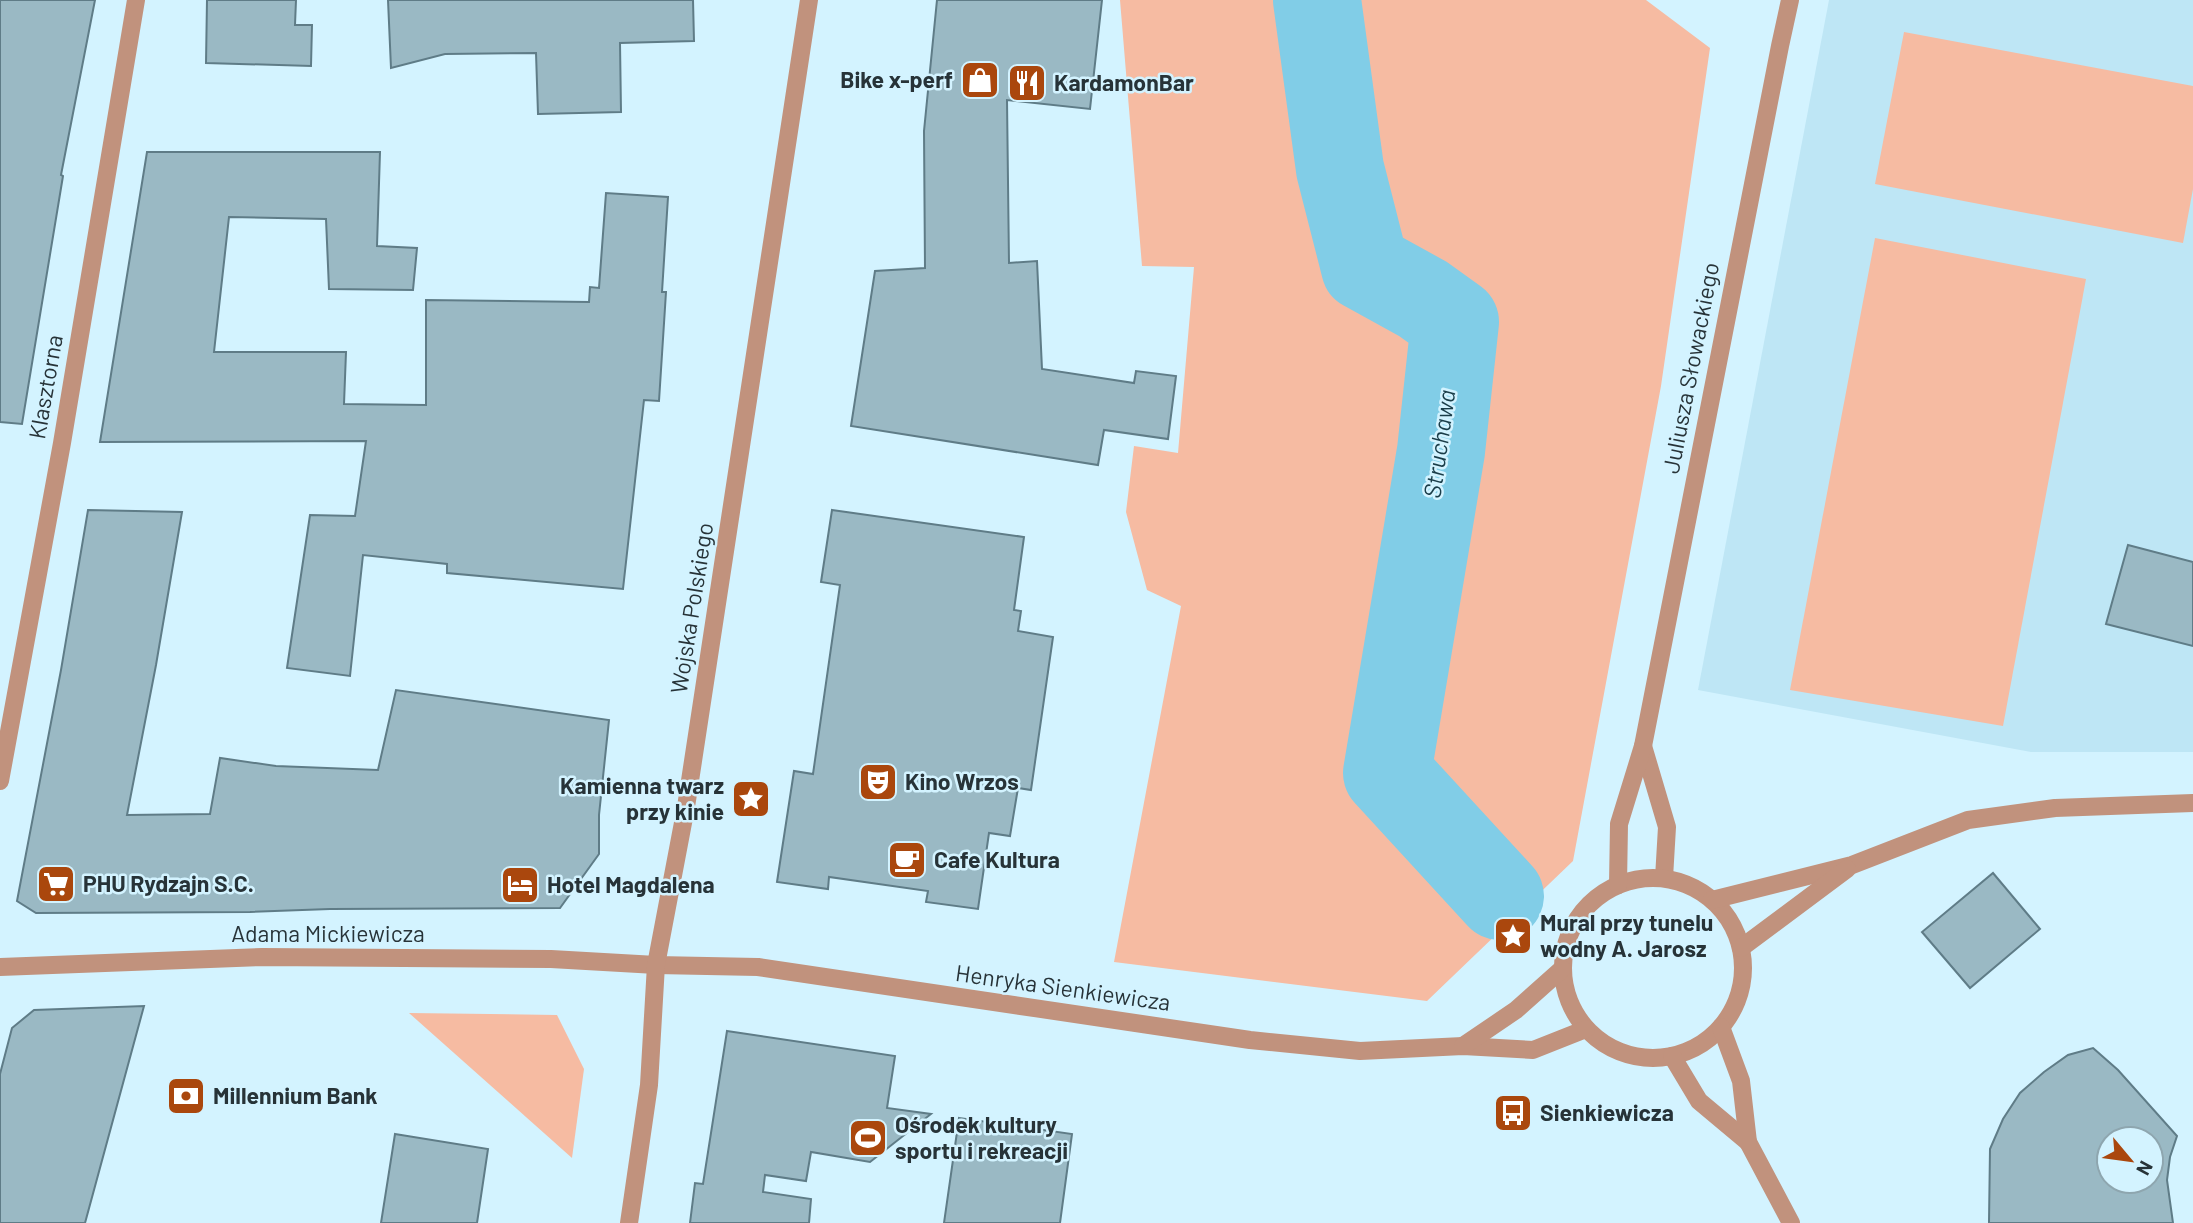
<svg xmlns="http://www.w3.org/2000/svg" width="2193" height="1223" viewBox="0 0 2193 1223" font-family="Barlow,sans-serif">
  <rect width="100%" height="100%" fill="#d3f3ff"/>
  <path fill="#bee6f5" d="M1829,0H2193V752H2031L1698,690Z"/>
  <g fill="#f6bba2">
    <path d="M1120,0H1646L1710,48L1661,386L1573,861L1427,1001L1114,962L1181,606L1147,590L1126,512L1134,446L1178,453L1194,267L1142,266Z"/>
    <path d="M1904,32L2193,86V189L2183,243L1875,184Z"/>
    <path d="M1875,238L2086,279L2003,726L1790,690Z"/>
    <path d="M409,1013L557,1015L584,1069L572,1158Z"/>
  </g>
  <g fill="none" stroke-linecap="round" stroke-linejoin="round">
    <path stroke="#81cde7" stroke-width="88" d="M1317,0L1340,169L1365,267L1423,299L1455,322L1441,451L1387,773L1500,896"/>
  </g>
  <g fill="#9ab9c4" stroke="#5f7c87" stroke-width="2" fill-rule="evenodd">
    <path d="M0,0H95L61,175L63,176L22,424L0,422Z"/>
    <path d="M207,0H296L295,25H312L311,66L206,63Z"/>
    <path d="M388,0H693L694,41L620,43L621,112L538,114L536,53L445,54L391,68Z"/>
    <path d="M937,0H1102L1090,109L1007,100L1009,263L1037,261L1042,369L1134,383L1136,371L1176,376L1168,439L1104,430L1098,465L851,426L875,271L925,268L924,131Z"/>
    <path d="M147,152H380L377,246L417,248L413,290L329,289L326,219L229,217L214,352H346L344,404L426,405V300L589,302L590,287L599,288L606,193L668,197L662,292H666L659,401L644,400L623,589L447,573V564L363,555L350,676L287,668L310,515L355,516L366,441L100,442Z"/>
    <path d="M88,510L182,512L156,665L127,815L210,814L220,758L276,766L378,770L396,690L609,720L599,815V854L560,908L330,909L250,912L36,913L17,901L61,670Z"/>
    <path d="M832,510L1024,537L1014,610L1021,611L1018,631L1053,637L1031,790L1018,788L1010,836L989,833L978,909L926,902L928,891L829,877L828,889L777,882L794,771L813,774L840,585L821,582Z"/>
    <path d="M2128,545L2193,562V646L2106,624Z"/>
    <path d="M1993,873L2040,929L1970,988L1922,932Z"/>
    <path d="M144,1006L85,1223H0V1074L12,1028L34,1010Z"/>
    <path d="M727,1031L895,1056L887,1108L931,1114L870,1162L811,1152L806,1181L765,1175L763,1192L811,1199L809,1223H690L695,1183L703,1184Z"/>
    <path d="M2093,1048L2118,1070L2177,1136L2170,1157L2167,1180L2173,1223H1989L1990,1149L2003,1119L2020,1093L2044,1072L2068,1055ZM2109,1139H2151V1181H2109Z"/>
    <path d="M959,1118L1072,1134L1060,1223H944Z"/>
    <path d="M395,1134L488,1149L477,1223H381Z"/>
  </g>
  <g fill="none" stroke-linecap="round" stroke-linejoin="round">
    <g stroke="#c1927d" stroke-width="18">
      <path d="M1643,746L1667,827L1664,878"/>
      <path d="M0,781L62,443L136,0"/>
      <circle cx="1653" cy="968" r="90"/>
      <path d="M1618,885L1619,824L1643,746L1780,46L1790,0"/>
      <path d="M1712,900L1852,865L1968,820L2055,808L2193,803"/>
      <path d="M1741,948L1847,869"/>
      <path d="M0,967L262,957L551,959L656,965L758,967L1250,1040L1360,1051L1463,1046L1533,1050L1586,1029"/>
      <path d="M1721,1027L1741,1081L1748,1142L1791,1223"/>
      <path d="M1463,1046L1516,1010L1562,969"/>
      <path d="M1672,1056L1699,1101L1748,1142"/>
      <path d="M629,1223L649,1085L656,965L686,807L809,0"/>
    </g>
  </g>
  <defs>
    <symbol id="shop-square" viewBox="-11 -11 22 22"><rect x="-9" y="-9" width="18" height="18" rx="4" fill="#aa470d" stroke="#d3f3ff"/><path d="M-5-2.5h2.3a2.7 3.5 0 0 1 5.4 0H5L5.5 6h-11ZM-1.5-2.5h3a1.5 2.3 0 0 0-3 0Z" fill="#fff"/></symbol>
    <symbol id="restaurant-square" viewBox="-11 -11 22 22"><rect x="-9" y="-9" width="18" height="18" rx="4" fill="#aa470d" stroke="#d3f3ff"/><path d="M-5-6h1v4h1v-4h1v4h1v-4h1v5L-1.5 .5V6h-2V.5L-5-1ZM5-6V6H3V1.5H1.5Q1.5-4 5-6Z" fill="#fff"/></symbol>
    <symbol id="theatre-square" viewBox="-11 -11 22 22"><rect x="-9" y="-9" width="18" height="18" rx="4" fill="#aa470d" stroke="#d3f3ff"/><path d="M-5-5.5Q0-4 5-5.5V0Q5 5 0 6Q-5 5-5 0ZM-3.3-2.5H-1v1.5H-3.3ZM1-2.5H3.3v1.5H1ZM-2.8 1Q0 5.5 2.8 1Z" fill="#fff"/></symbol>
    <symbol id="sight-square" viewBox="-11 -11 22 22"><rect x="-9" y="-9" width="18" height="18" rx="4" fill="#aa470d" stroke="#d3f3ff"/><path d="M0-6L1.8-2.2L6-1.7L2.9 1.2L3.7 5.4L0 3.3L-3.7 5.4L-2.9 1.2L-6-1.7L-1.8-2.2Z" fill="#fff"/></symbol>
    <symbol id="cafe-square" viewBox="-11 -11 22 22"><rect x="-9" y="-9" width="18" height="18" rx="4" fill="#aa470d" stroke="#d3f3ff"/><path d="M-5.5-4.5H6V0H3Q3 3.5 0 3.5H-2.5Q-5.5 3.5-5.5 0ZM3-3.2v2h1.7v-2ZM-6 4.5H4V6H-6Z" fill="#fff"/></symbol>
    <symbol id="supermarket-square" viewBox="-11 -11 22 22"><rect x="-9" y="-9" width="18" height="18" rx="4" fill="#aa470d" stroke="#d3f3ff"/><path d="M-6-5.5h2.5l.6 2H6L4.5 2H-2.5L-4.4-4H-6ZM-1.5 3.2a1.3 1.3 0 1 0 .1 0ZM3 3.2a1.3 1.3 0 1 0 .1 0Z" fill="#fff"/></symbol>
    <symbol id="hotel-square" viewBox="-11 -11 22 22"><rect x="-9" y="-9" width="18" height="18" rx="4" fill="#aa470d" stroke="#d3f3ff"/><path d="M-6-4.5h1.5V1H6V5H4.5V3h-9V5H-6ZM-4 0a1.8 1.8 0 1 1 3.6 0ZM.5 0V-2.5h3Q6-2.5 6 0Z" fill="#fff"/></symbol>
    <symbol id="bank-square" viewBox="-11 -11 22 22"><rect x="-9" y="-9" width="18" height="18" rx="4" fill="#aa470d" stroke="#d3f3ff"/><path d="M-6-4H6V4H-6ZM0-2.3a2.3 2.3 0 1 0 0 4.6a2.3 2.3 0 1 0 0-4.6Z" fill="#fff"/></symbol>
    <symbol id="bus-square" viewBox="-11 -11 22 22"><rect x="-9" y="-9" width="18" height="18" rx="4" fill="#aa470d" stroke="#d3f3ff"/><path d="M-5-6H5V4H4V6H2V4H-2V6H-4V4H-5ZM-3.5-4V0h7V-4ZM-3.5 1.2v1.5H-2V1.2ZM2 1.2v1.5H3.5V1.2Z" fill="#fff"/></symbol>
    <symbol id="stadium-square" viewBox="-11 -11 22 22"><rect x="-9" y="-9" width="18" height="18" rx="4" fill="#aa470d" stroke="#d3f3ff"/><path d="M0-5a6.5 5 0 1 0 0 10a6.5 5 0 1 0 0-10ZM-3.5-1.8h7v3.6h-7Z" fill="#fff"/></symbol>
  </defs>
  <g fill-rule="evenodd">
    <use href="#shop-square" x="958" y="58" width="44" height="44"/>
    <use href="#restaurant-square" x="1005" y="61" width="44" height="44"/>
    <use href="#theatre-square" x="856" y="760" width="44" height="44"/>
    <use href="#sight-square" x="729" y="777" width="44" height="44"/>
    <use href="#cafe-square" x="885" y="838" width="44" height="44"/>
    <use href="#supermarket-square" x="34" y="862" width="44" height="44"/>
    <use href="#hotel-square" x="498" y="863" width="44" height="44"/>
    <use href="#sight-square" x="1491" y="914" width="44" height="44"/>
    <use href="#bank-square" x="164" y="1074" width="44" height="44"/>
    <use href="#bus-square" x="1491" y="1091" width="44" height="44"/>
    <use href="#stadium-square" x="846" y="1116" width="44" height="44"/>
  </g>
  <g text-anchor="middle" stroke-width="5" stroke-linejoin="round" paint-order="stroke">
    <g font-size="23" font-weight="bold" fill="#273338" stroke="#d3f3ff" text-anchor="start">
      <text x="953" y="88" text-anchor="end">Bike x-perf</text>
      <text x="1054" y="91">KardamonBar</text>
      <text x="905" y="790">Kino Wrzos</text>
      <text x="724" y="794" text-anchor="end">Kamienna twarz<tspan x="724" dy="26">przy kinie</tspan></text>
      <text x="934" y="868">Cafe Kultura</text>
      <text x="83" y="892">PHU Rydzajn S.C.</text>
      <text x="547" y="893">Hotel Magdalena</text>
      <text x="1540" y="931">Mural przy tunelu<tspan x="1540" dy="26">wodny A. Jarosz</tspan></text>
      <text x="213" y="1104">Millennium Bank</text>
      <text x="1540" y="1121">Sienkiewicza</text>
      <text x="895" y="1133">Ośrodek kultury<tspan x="895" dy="26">sportu i rekreacji</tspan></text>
    </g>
    <g font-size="23" fill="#273338" stroke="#d3f3ff">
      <text transform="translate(1691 368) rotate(-79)" y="8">Juliusza Słowackiego</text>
      <text transform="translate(46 387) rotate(-80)" y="8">Klasztorna</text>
      <text transform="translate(692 608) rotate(-81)" y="8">Wojska Polskiego</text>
      <text x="328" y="942">Adama Mickiewicza</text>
      <text transform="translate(1063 988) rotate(8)" y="8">Henryka Sienkiewicza</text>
    </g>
    <g font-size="24" font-style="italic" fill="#1a3d49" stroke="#d3f3ff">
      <text transform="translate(1440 444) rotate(-82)" y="8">Struchawa</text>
    </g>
  </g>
  <g transform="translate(2130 1160) rotate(119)"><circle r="33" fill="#d3f3ff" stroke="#8ea6af" stroke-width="2"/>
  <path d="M0-5L12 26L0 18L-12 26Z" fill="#aa470d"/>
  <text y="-10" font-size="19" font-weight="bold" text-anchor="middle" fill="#273338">N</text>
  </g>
</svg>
